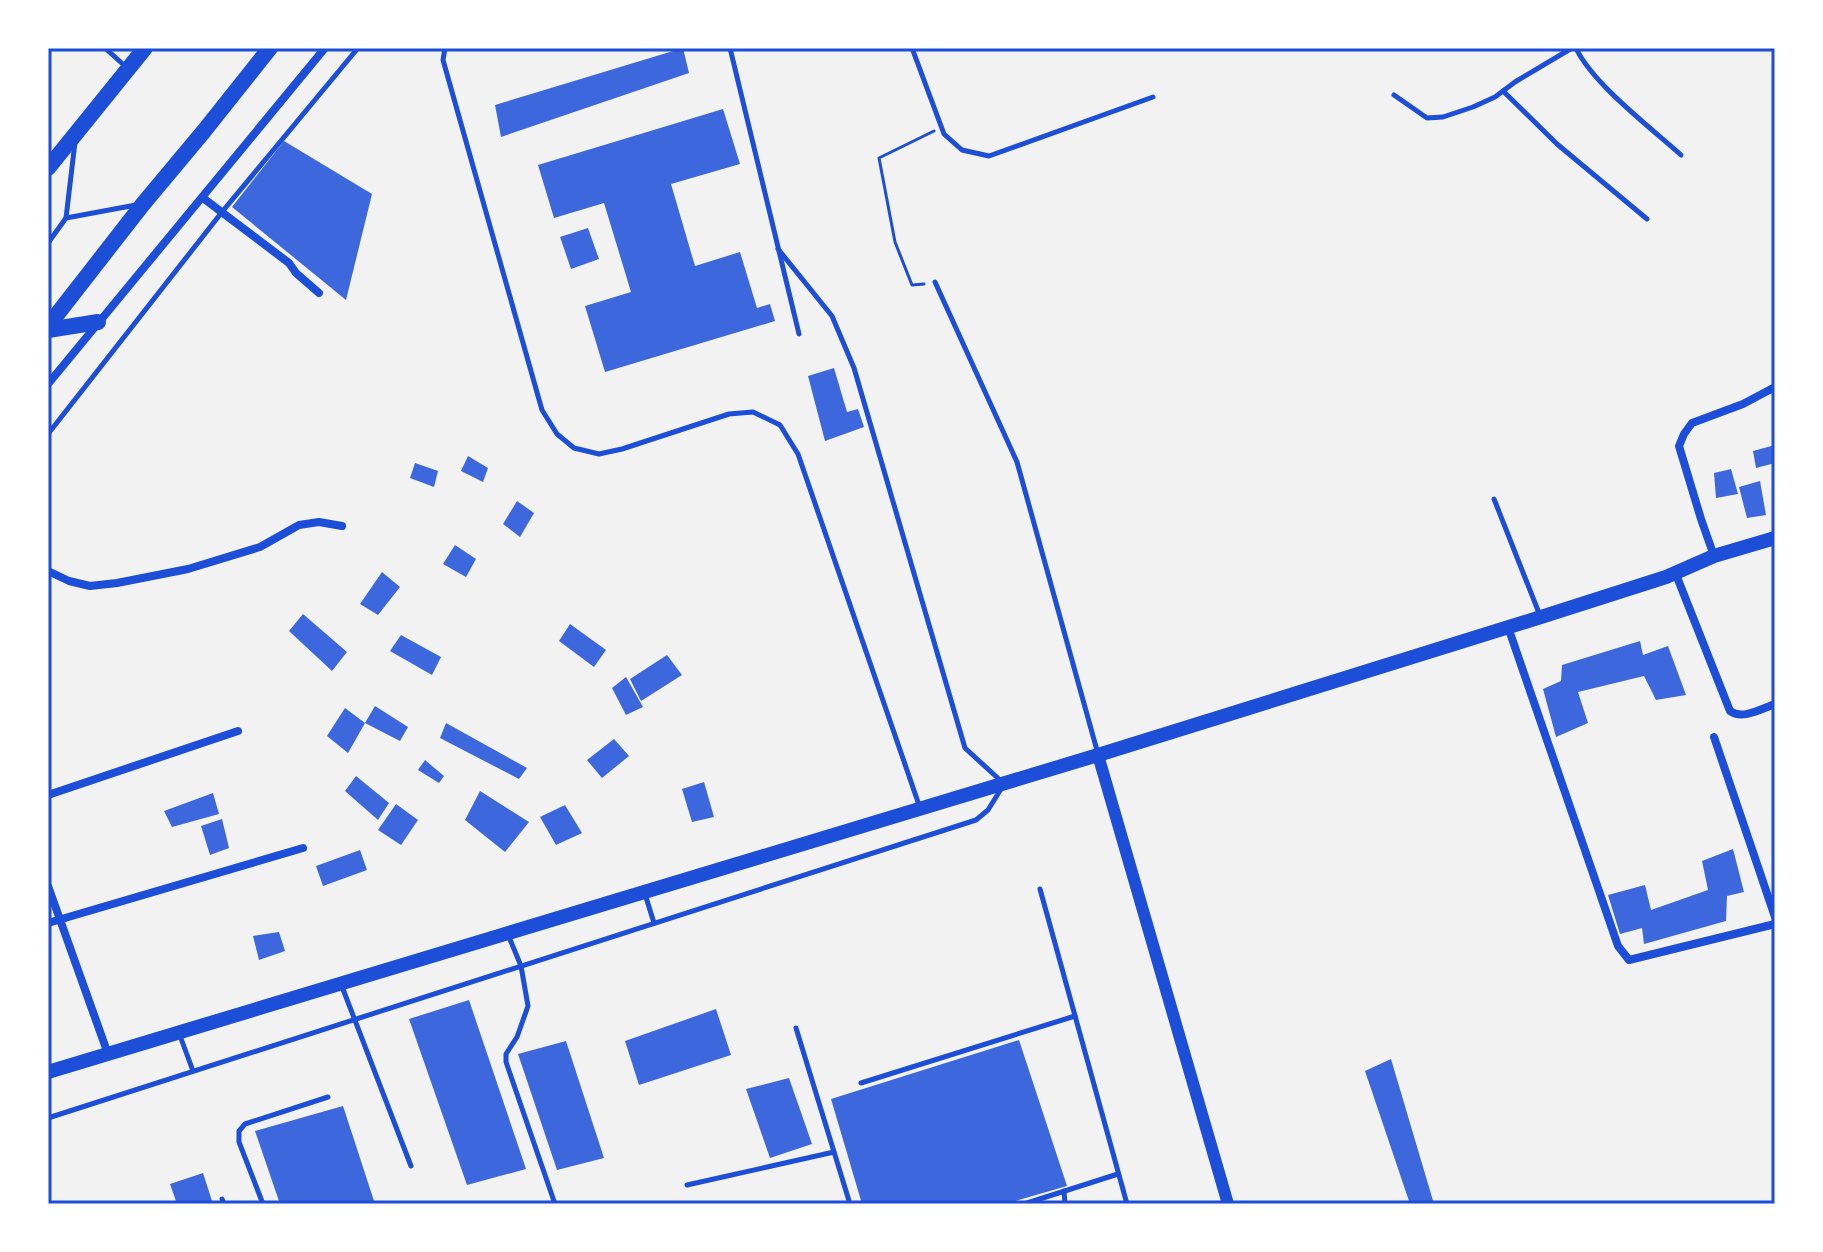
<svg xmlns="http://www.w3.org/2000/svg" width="1823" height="1252" viewBox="0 0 1823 1252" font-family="'Roboto Condensed',sans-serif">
  <rect width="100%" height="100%" fill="#f2f2f2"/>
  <g fill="#3d67dc">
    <path d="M683,48L689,73L501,137L495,105Z"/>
    <path d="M723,109L740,164L671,184L695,266L740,252L757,308L770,304L775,321L605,372L585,306L631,292L604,203L554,218L538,165Z"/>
    <path d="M284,141L372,194L346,300L232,207Z"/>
    <path d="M588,228L599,259L571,269L560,237Z"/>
    <path d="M834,368L847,412L858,409L864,427L825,441L808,376Z"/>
    <path d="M1775,445V463L1756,468L1753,451Z"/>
    <path d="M468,456L488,468L483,482L461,471Z"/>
    <path d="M415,463L438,471L434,487L410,478Z"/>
    <path d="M1731,469L1738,494L1716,498L1714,473Z"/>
    <path d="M1760,481L1766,515L1747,518L1739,487Z"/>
    <path d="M517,501L534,513L520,537L503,524Z"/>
    <path d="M455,545L476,559L466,577L443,564Z"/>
    <path d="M382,572L400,587L378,615L360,604Z"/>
    <path d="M303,614L347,652L332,671L289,631Z"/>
    <path d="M570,624L606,650L594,667L559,641Z"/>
    <path d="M401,635L441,657L432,675L390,651Z"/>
    <path d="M1640,641L1643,655L1668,646L1686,695L1656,700L1644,676L1578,692L1588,723L1556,737L1543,689L1561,681L1562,665Z"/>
    <path d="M667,655L682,675L641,701L630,679Z"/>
    <path d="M626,677L643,707L626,715L612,688Z"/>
    <path d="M375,706L408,727L400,741L365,723Z"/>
    <path d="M345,708L365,723L348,753L327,736Z"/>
    <path d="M446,723L527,768L519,779L440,738Z"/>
    <path d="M614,739L629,756L602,778L587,760Z"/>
    <path d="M425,760L444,776L439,783L418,770Z"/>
    <path d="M356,776L389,803L378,820L345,791Z"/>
    <path d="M704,782L714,817L692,822L682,789Z"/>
    <path d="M480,791L529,822L505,852L465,820Z"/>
    <path d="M213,793L219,814L172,827L164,811Z"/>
    <path d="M396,804L418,820L401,845L378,830Z"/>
    <path d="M565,805L582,833L556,845L540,817Z"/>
    <path d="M222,819L229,848L210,855L201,826Z"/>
    <path d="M1733,849L1744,892L1727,896L1726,921L1644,944L1642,928L1620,934L1608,895L1645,885L1651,910L1708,890L1702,861Z"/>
    <path d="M360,850L367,870L323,886L316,866Z"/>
    <path d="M279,932L285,951L259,960L253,936Z"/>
    <path d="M469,1000L526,1169L467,1185L409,1019Z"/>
    <path d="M716,1009L731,1055L639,1085L625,1041Z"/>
    <path d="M1019,1040L1067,1186L1005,1204H862L831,1099Z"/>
    <path d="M566,1041L604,1158L557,1170L518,1054Z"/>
    <path d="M1391,1059L1434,1204H1410L1365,1071Z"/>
    <path d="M789,1078L812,1144L770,1158L746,1089Z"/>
    <path d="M343,1106L375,1204H280L255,1131Z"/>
    <path d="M203,1173L213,1204H177L170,1184Z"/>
  </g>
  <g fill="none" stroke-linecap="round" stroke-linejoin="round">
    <path stroke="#1d4ed8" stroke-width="3" d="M924,284L912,285L895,242L879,158L934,131"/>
    <g stroke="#1d4ed8" stroke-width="5">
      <path d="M105,48L125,66"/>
      <path d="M445,48L443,60L542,410L557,434L574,448L599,454L622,449L729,414L753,412L780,425L798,454L919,805"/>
      <path d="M730,48L799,334"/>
      <path d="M912,48L944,134L962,150L989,156L1153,97"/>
      <path d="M1576,48C1592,83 1651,128 1681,155"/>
      <path d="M1503,91L1557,144L1647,219"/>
      <path d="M1394,95L1427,118L1443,117L1473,107L1495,97L1515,82L1572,48"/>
      <path d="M66,218L136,205"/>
      <path d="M48,243L66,218L75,142"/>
      <path d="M778,249L832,316L854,368L965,748L1001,781"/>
      <path d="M935,282L1017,462L1098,754"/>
      <path d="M48,434L222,212L358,48"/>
      <path d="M1494,499L1539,613"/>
      <path d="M1040,889L1127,1204"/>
      <path d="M645,894L654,923"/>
      <path d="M509,937L521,966L528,1006L517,1037L506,1054V1062L555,1204"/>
      <path d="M341,984L411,1166"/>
      <path d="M796,1028L850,1204"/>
      <path d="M179,1033L193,1071"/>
      <path d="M861,1083L1075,1016"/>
      <path d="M48,1118L976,820L988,810L1001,789"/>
      <path d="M687,1185L834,1152"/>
      <path d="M1064,1191L1065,1204"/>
      <path d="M222,1199L224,1204"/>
      <path d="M263,1204L239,1142V1131L245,1124L328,1097"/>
      <path d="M1024,1204L1118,1174"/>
    </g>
    <g stroke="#1d4ed8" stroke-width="8">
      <path d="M203,198L289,263L296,273L319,293"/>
      <path d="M48,384L325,48"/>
      <path d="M1714,556L1701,519L1679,446L1684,434L1692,423L1743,404L1775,387"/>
      <path d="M48,571L69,581L90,586L117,583L188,569L260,547L299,525L319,522L342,526"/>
      <path d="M1675,572L1730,711C1742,720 1761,709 1775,704"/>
      <path d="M1508,627L1618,946L1629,960L1775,924"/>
      <path d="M1714,737L1775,917"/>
      <path d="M48,795L238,731"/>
      <path d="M48,886L108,1054"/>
      <path d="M48,923L303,848"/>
    </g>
    <path stroke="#1d4ed8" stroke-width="12" d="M1098,755L1228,1204"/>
    <path stroke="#1d4ed8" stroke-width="14" d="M48,1072L1098,755L1541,617L1666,577L1714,556L1775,538"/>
    <g stroke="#1d4ed8" stroke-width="16">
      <path d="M48,168L145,48"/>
      <path d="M48,326L143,204L204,131L270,48"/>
      <path d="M48,330L98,322"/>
    </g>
  </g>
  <rect width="1823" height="1252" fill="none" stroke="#ffffff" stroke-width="100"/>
  <rect x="50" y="50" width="1723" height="1152" fill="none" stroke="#1d4ed8" stroke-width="3"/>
</svg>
